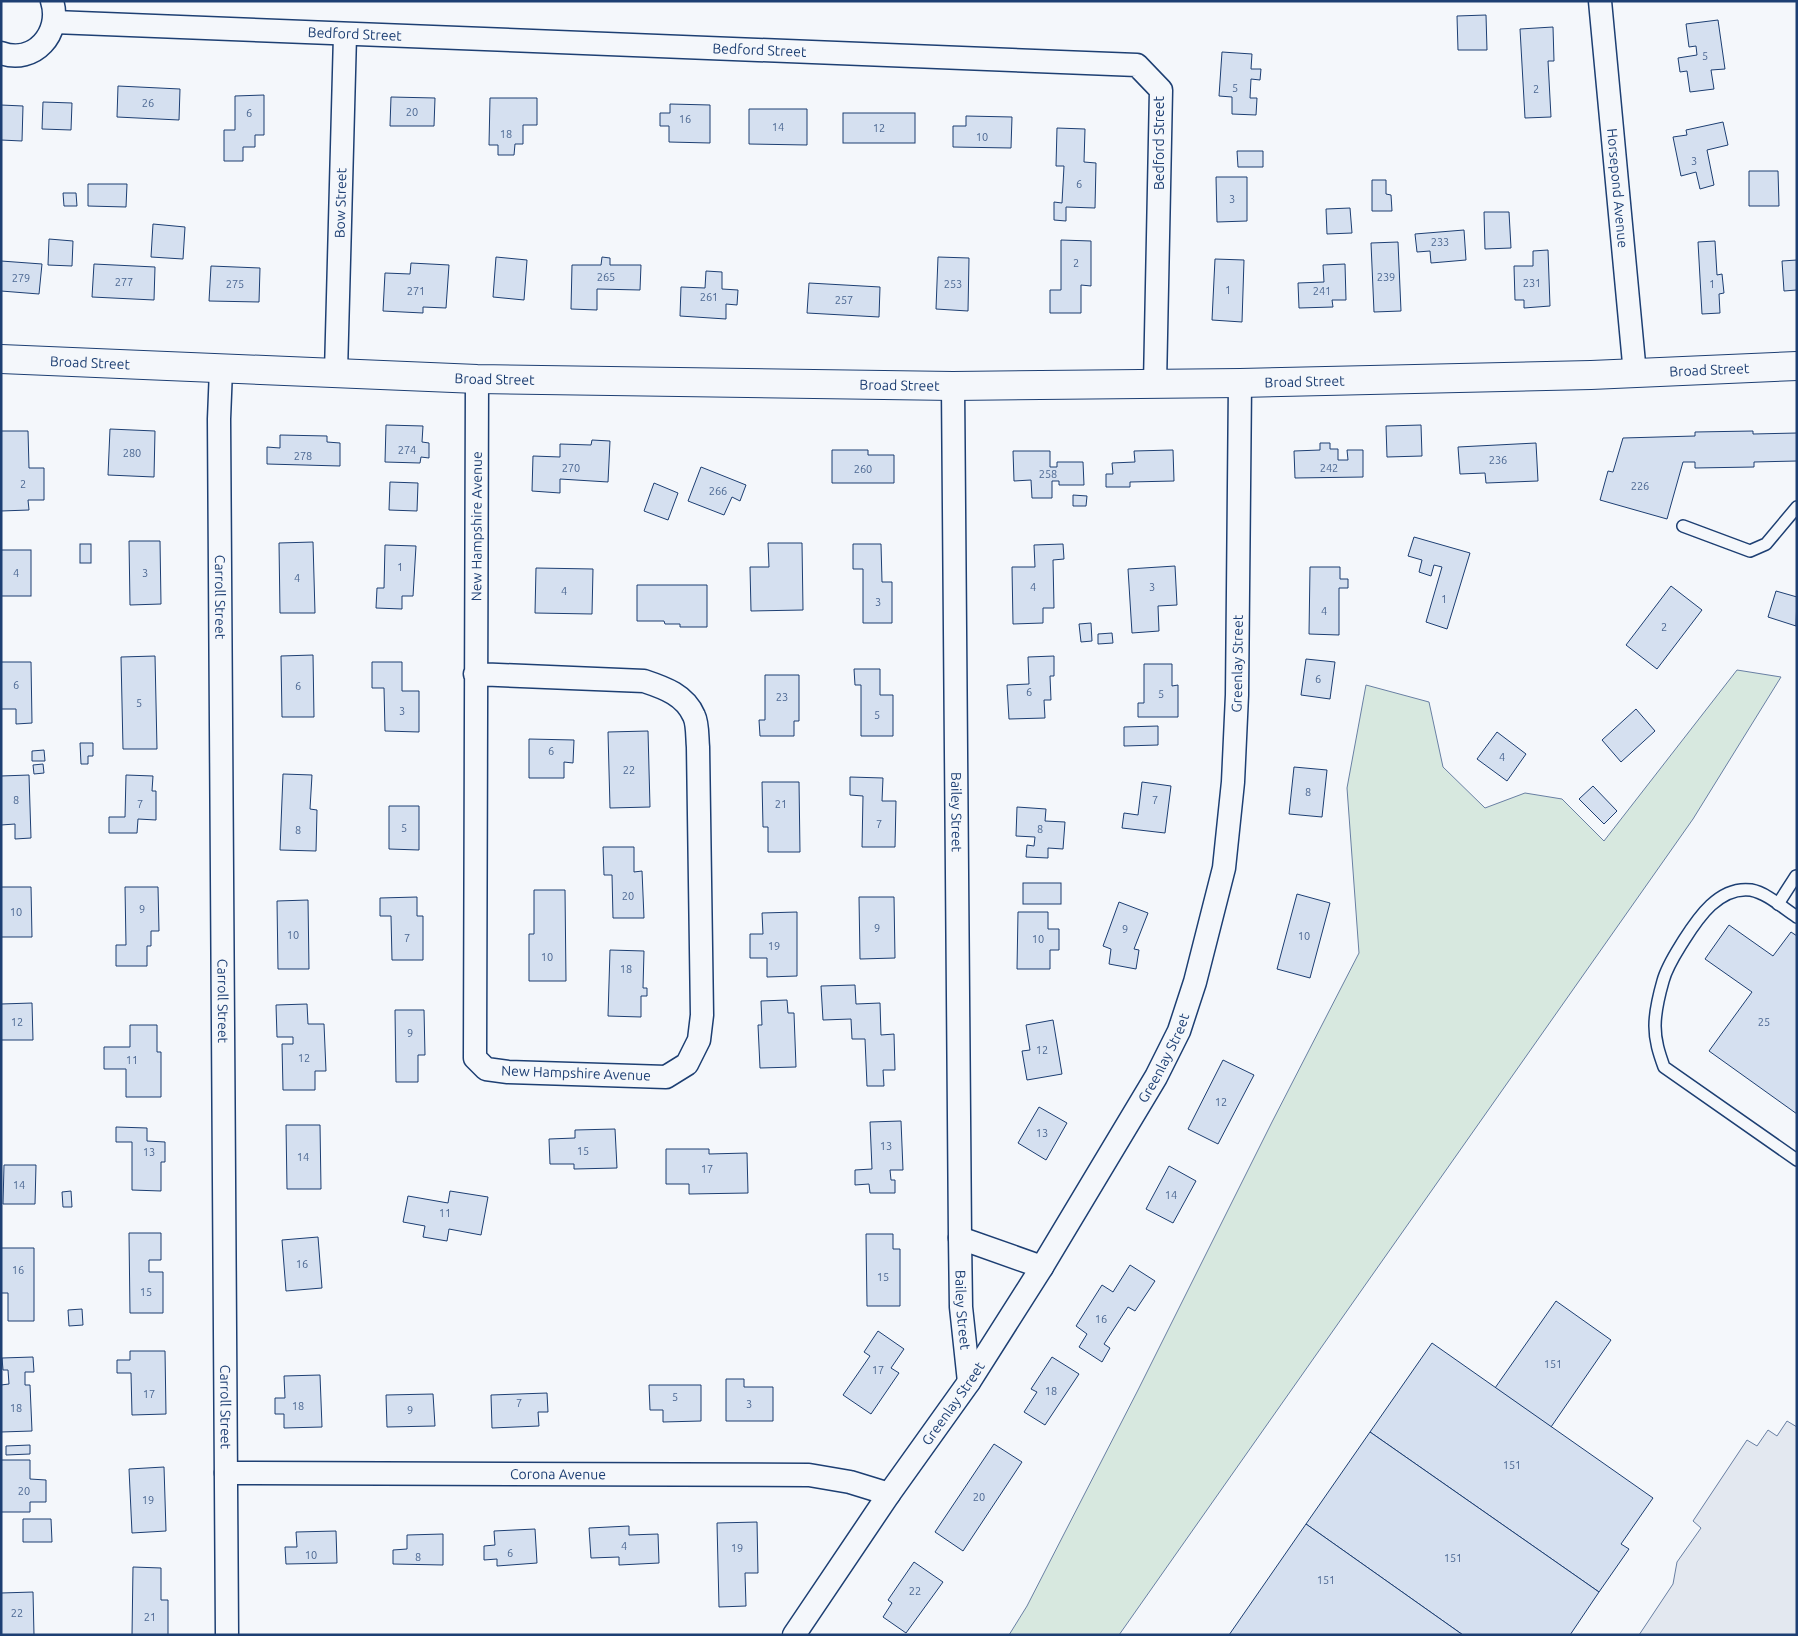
<svg xmlns="http://www.w3.org/2000/svg" width="1798" height="1636" viewBox="0 0 1798 1636" font-family="Ubuntu,sans-serif">
  <rect width="100%" height="100%" fill="#f4f7fb"/>
  <path fill="#d7e8df" stroke="#687fa3" d="M1737,670L1781,677L1693,819L1119,1635H1009L1027,1606L1138,1390L1272,1122L1359,953L1347,788L1366,685L1429,702L1443,767L1485,808L1525,793L1562,799L1604,841Z"/>
  <path fill="#e3e8f0" stroke="#687fa3" d="M1787,1421L1797,1427V1635H1639L1673,1584L1677,1562L1701,1528L1693,1521L1747,1440L1757,1446L1768,1430L1777,1436Z"/>
  <g fill="#d5e0f0" stroke="#1d3f73">
    <path d="M1486,15L1487,50H1458L1457,16Z"/>
    <path d="M1718,20L1725,69L1711,70L1714,89L1690,92L1687,71L1680,72L1678,58L1697,55L1696,46L1689,47L1686,24Z"/>
    <path d="M1553,27L1554,61H1548L1551,117L1525,118L1520,29Z"/>
    <path d="M1222,52L1252,54L1251,69H1261L1260,80L1251,79L1250,98H1257L1256,115L1232,114V97L1219,96Z"/>
    <path d="M118,86L180,89L179,120L117,117Z"/>
    <path d="M264,95V135H255V147H243V161H224V130H235V96Z"/>
    <path d="M391,97L435,98L434,126H390Z"/>
    <path d="M490,98H537V125H523V144H515L514,155H498V145H489Z"/>
    <path d="M43,102L72,103L71,130L42,129Z"/>
    <path d="M670,104L710,105V143L669,142V126H660V113H670Z"/>
    <path d="M1,105L23,106L22,141L1,140Z"/>
    <path d="M749,109H807V145L749,144Z"/>
    <rect x="843" y="113" width="72" height="30"/>
    <path d="M966,116L1012,117L1011,148L953,147V126H966Z"/>
    <path d="M1723,122L1728,145L1707,150L1714,185L1700,189L1696,172L1681,176L1673,137L1687,135L1686,130Z"/>
    <path d="M1057,128L1085,129L1084,162L1096,163L1095,208L1066,207V221L1054,220V202L1062,203L1064,166H1056Z"/>
    <path d="M1237,151H1263V167H1238Z"/>
    <path d="M1749,171H1778L1779,206H1749Z"/>
    <path d="M1216,177H1247V221L1217,222Z"/>
    <path d="M1372,180H1386V194L1391,195L1392,211H1372Z"/>
    <path d="M88,184H127L126,207L88,206Z"/>
    <path d="M63,193H76L77,206H64Z"/>
    <path d="M1350,208L1352,233L1327,234L1326,209Z"/>
    <path d="M1484,212H1509L1511,248L1485,249Z"/>
    <path d="M153,224L185,227L183,259L151,257Z"/>
    <path d="M1464,230L1466,260L1431,263L1430,251L1417,252L1415,234Z"/>
    <path d="M49,239L73,241L72,266L48,265Z"/>
    <path d="M1061,240L1091,241V286L1081,285V313H1050V290H1061Z"/>
    <path d="M1715,241L1717,275L1722,274L1724,293L1719,294L1720,313L1702,314L1698,242Z"/>
    <path d="M1398,242L1401,311L1374,312L1371,243Z"/>
    <path d="M1548,250L1550,306L1524,308V300H1515L1514,266H1533V251Z"/>
    <path d="M496,257L527,260L524,300L493,297Z"/>
    <path d="M602,257L610,258V265H641L640,290L597,289V310L571,309L572,265H601Z"/>
    <path d="M938,257L969,258L968,311L936,309Z"/>
    <path d="M1215,259L1244,260L1242,322L1212,320Z"/>
    <path d="M1797,260V290L1784,291L1782,261Z"/>
    <path d="M1,261L42,264L39,294L1,291Z"/>
    <path d="M411,263L449,265L446,308L423,307V313L383,311L385,273L410,274Z"/>
    <path d="M94,264L155,267L154,300L92,297Z"/>
    <path d="M1345,264L1346,300H1332L1333,307L1299,308L1298,283L1324,282L1323,265Z"/>
    <path d="M211,266L260,268L259,302L209,301Z"/>
    <path d="M706,271L722,272V289L738,290L737,305L726,304V319L680,316L681,287L705,288Z"/>
    <path d="M809,283L880,287L879,317L807,313Z"/>
    <path d="M386,425L423,426L422,442L429,443V458L421,457L420,463L385,462Z"/>
    <path d="M1421,425L1422,456L1387,457L1386,426Z"/>
    <path d="M110,429L155,431L154,477L108,475Z"/>
    <path d="M1,431H28L29,468H44V500H28L29,510L1,511Z"/>
    <path d="M1753,431V434L1797,433V461L1754,462V467L1695,468V462H1683L1667,519L1600,500L1608,471L1613,472L1623,438L1695,436V432Z"/>
    <path d="M280,435L327,436V442L340,443V466L267,464V447L280,448Z"/>
    <path d="M592,440L610,441L608,482L560,479V493L532,491L533,456L560,457V444L591,445Z"/>
    <path d="M1320,443H1330V449H1338V460H1348L1347,450H1363V477L1295,478L1294,451L1320,450Z"/>
    <path d="M1536,443L1538,481L1486,483L1485,473L1460,474L1458,447Z"/>
    <path d="M832,450H868V455H894V483H832Z"/>
    <path d="M1173,450L1174,481L1130,482V487H1106V474H1113L1112,463L1135,462L1134,451Z"/>
    <path d="M1013,451H1050V467H1057V462H1083L1084,485H1059V481H1052V498H1032L1031,480L1014,481Z"/>
    <path d="M701,467L746,485L740,501L732,497L724,515L688,501Z"/>
    <path d="M390,482L418,483L417,511L389,510Z"/>
    <path d="M654,483L678,493L668,520L644,511Z"/>
    <path d="M1073,495L1087,496L1086,506H1073Z"/>
    <path d="M1414,537L1470,553L1447,629L1426,622L1442,567L1434,565L1431,576L1419,572L1422,560L1408,556Z"/>
    <path d="M129,541H160L161,604L130,605Z"/>
    <path d="M313,542L315,613H280L279,543Z"/>
    <path d="M768,543H802L803,610L751,611L750,567H769Z"/>
    <rect x="80" y="544" width="11" height="19"/>
    <path d="M853,544H881L882,582H892V623H863V569H853Z"/>
    <path d="M1063,544L1064,559L1053,560L1054,608H1043V623L1013,624L1012,567H1035L1034,545Z"/>
    <path d="M385,545L416,546L413,596H402V609L376,608L377,588H384Z"/>
    <rect x="1" y="550" width="30" height="46"/>
    <path d="M1175,566L1177,605L1158,606L1159,631L1132,633L1128,569Z"/>
    <path d="M1310,567H1340V579H1348V588H1339V635L1309,634Z"/>
    <path d="M536,568L593,569L592,614L535,613Z"/>
    <path d="M637,585H707V627H680V624H665L664,621H637Z"/>
    <path d="M1671,586L1702,610L1657,669L1626,645Z"/>
    <path d="M1776,591L1797,597L1796,626L1768,617Z"/>
    <path d="M1091,623L1092,641L1081,642L1079,624Z"/>
    <path d="M1112,633L1113,643L1098,644V634Z"/>
    <path d="M313,655L314,717H282L281,656Z"/>
    <path d="M155,656L157,749H123L121,657Z"/>
    <path d="M1054,656V676H1050L1051,700H1044L1045,718L1009,719L1007,685L1029,684L1028,657Z"/>
    <path d="M1306,659L1335,662L1330,699L1301,695Z"/>
    <path d="M1,662H31L32,723L16,724V709H1Z"/>
    <path d="M372,662H402V691H419V732L385,731L384,688H372Z"/>
    <path d="M1144,664H1172V686L1178,685V717H1138V703H1144Z"/>
    <path d="M854,669H880V695H893V736H861V685H855Z"/>
    <path d="M765,675H799V721H794V736H760L759,720H765Z"/>
    <path d="M1636,709L1655,731L1621,762L1602,740Z"/>
    <path d="M1158,726V745L1124,746V727Z"/>
    <path d="M648,731L650,807L610,808L608,732Z"/>
    <path d="M1497,732L1526,754L1507,781L1477,759Z"/>
    <path d="M529,739L574,740L573,763L564,762V778H529Z"/>
    <path d="M80,743H93V756H88V764H81Z"/>
    <path d="M44,750L45,761H32V751Z"/>
    <path d="M43,764L44,773L34,774L33,765Z"/>
    <path d="M1294,767L1327,770L1322,817L1289,814Z"/>
    <path d="M283,774L312,775L310,809L317,810L316,851L280,850Z"/>
    <path d="M29,775L31,838L15,839V824L1,825V776Z"/>
    <path d="M126,775L153,776L152,791H156V820L138,819L137,833H109V817H125Z"/>
    <path d="M850,777L883,778L882,801H896L895,847H862L863,796L850,795Z"/>
    <path d="M762,782H799L800,852H768V827H763Z"/>
    <path d="M1142,782L1171,786L1165,833L1122,828L1124,813L1138,815Z"/>
    <path d="M1593,786L1617,811L1604,824L1579,799Z"/>
    <path d="M389,806H419V850L389,849Z"/>
    <path d="M1017,807L1046,809L1045,821L1065,822L1063,849L1048,848V858L1026,857L1027,845L1034,846L1035,837L1016,836Z"/>
    <path d="M603,847H634V872L642,871L644,918H613L612,875H604Z"/>
    <rect x="1023" y="883" width="38" height="21"/>
    <path d="M1,887H31L32,937H1Z"/>
    <path d="M125,887H158L159,931H151V946H147V966H116V945H126Z"/>
    <path d="M534,890H565L566,981H529V934H534Z"/>
    <path d="M1297,894L1330,903L1310,978L1277,969Z"/>
    <path d="M417,897V916H423V960H392L391,916H380V898Z"/>
    <path d="M859,897H894L895,958L860,959Z"/>
    <path d="M308,900L309,969H278L277,901Z"/>
    <path d="M1119,902L1148,913L1134,949L1139,950L1136,969L1109,964L1111,949L1103,946Z"/>
    <path d="M797,912V976L767,977V958H750V934H763L762,913Z"/>
    <path d="M1018,912H1048V929H1059V950H1050V969H1017Z"/>
    <path d="M1729,925L1773,956L1791,932L1797,936V1114L1709,1051L1752,992L1705,959Z"/>
    <path d="M610,950L644,951L643,988H647V996H641V1017L608,1016Z"/>
    <path d="M855,985L856,1004L880,1003L881,1035L894,1034L895,1070H883L884,1086H867L865,1039H852L851,1019L823,1020L821,986Z"/>
    <path d="M787,1000L788,1013H794L796,1067L760,1068L758,1025H762L761,1001Z"/>
    <path d="M32,1003L33,1040H1V1004Z"/>
    <path d="M307,1004L308,1024H324L326,1071H315V1090H283L282,1044H293V1037H277L276,1005Z"/>
    <path d="M395,1010H424L425,1055H418V1082H396Z"/>
    <path d="M1053,1020L1062,1074L1027,1080L1022,1051L1030,1050L1026,1025Z"/>
    <path d="M130,1025H157V1052H161V1097H126V1069H104V1047H130Z"/>
    <path d="M1223,1060L1254,1075L1218,1144L1188,1129Z"/>
    <path d="M1039,1107L1067,1123L1046,1160L1018,1143Z"/>
    <path d="M901,1121L903,1170H890L891,1180H895V1193H870L869,1184L855,1185V1170L872,1169L870,1122Z"/>
    <path d="M286,1125H320L321,1189H287Z"/>
    <path d="M116,1127L147,1128V1141L165,1142V1162H161V1191L132,1190V1142H116Z"/>
    <path d="M615,1129L617,1168L574,1169V1164H550L549,1139L575,1138V1130Z"/>
    <path d="M666,1149H709V1154L747,1153L748,1193L689,1194V1184H666Z"/>
    <path d="M4,1165H36L35,1204H3Z"/>
    <path d="M1169,1166L1196,1181L1173,1223L1146,1209Z"/>
    <path d="M71,1191L72,1207H63L62,1192Z"/>
    <path d="M450,1191L488,1197L481,1235L449,1229L447,1241L423,1237L425,1226L403,1222L408,1196L448,1203Z"/>
    <path d="M129,1233H161V1260H149V1272H163V1313H130Z"/>
    <path d="M866,1234H893V1249H900V1306H867Z"/>
    <path d="M318,1237L322,1288L286,1291L282,1240Z"/>
    <path d="M1,1248H34V1321H8V1293H1Z"/>
    <path d="M1130,1265L1155,1281L1135,1311L1128,1307L1104,1344L1110,1348L1102,1362L1079,1347L1087,1334L1076,1326L1102,1285L1113,1292Z"/>
    <path d="M1556,1301L1611,1340L1551,1427L1495,1388Z"/>
    <path d="M82,1309L83,1325L69,1326L68,1310Z"/>
    <path d="M878,1331L904,1349L891,1368L899,1373L871,1414L843,1395L870,1356L864,1352Z"/>
    <path d="M1432,1343L1653,1498L1621,1544L1629,1549L1599,1592L1370,1432Z"/>
    <path d="M130,1351H165L166,1414L132,1415L131,1373H117V1360H130Z"/>
    <path d="M33,1357L34,1372H25V1385H30L32,1431L1,1432V1385L9,1384L8,1370H3L2,1358Z"/>
    <path d="M1052,1357L1079,1374L1045,1425L1024,1412L1037,1392L1031,1389Z"/>
    <path d="M320,1375L322,1427L284,1428V1414H275V1398H285L284,1376Z"/>
    <path d="M726,1379H744V1387H773V1421H726Z"/>
    <path d="M649,1385H701V1421L663,1422V1410H650Z"/>
    <path d="M547,1393L548,1412H538L539,1426L492,1428L491,1395Z"/>
    <path d="M433,1394L435,1426L387,1427L386,1395Z"/>
    <path d="M1370,1432L1599,1592L1570,1635H1463L1306,1524Z"/>
    <path d="M994,1444L1022,1462L963,1551L935,1532Z"/>
    <path d="M30,1445V1454L6,1455V1446Z"/>
    <path d="M1,1460H30V1479L46,1480V1502H30V1512H1Z"/>
    <path d="M164,1467L166,1531L132,1533L129,1469Z"/>
    <path d="M23,1519H51L52,1542H23Z"/>
    <path d="M757,1522L758,1573H745L746,1606L719,1607L717,1523Z"/>
    <path d="M1306,1524L1463,1635H1229Z"/>
    <path d="M629,1526V1535L658,1534L659,1563L619,1565V1557L591,1558L589,1528Z"/>
    <path d="M535,1529L537,1563L497,1566V1559L484,1560V1546L495,1545L494,1531Z"/>
    <path d="M336,1531L337,1563L286,1564L285,1547H297L296,1532Z"/>
    <path d="M443,1534V1565L393,1564V1550L407,1549V1535Z"/>
    <path d="M914,1562L943,1582L906,1633L883,1617L892,1603L888,1600Z"/>
    <path d="M133,1567L161,1568V1600H168V1635H132Z"/>
    <path d="M33,1592L34,1635H1V1593Z"/>
  </g>
  <g fill="none" stroke-linecap="round" stroke-linejoin="round">
    <defs>
      <g id="service">
        <path d="M1683,526L1750,551L1766,544L1797,507"/>
        <path d="M1778,904L1796,876"/>
        <path d="M1797,917C1783,908 1767,893 1751,890C1719,886 1698,918 1684,940C1676,953 1667,966 1663,981C1659,995 1655,1011 1655,1026C1655,1041 1659,1053 1664,1067L1797,1160"/>
      </g>
      <g id="minor">
        <path id="s1" d="M1600,1L1635,374"/>
        <path id="s2" d="M54,22L1137,65L1161,90L1155,384"/>
        <path d="M1,53C34,65 62,33 52,1"/>
        <path id="s3" d="M221,369L219,419L227,1635"/>
        <path id="s4" d="M336,372L345,35"/>
        <path id="s5" d="M953,386L960,1238L961,1307L969,1382"/>
        <path id="s6" d="M475,674L644,681C665,688 685,695 694,716C698,724 697,738 698,747L702,1015L699,1040L687,1064L666,1077L508,1072L486,1069L475,1058L477,379"/>
        <path d="M960,1238L1042,1267"/>
        <path id="s7" d="M226,1473L809,1475L850,1482L889,1494"/>
        <path id="s8" d="M794,1635L889,1494L969,1382L1042,1267L1156,1077L1179,1031L1195,982L1224,868L1233,782L1237,695L1240,383"/>
      </g>
      <g id="secondary">
        <path id="s9" d="M1,359L477,379L953,386L1240,383L1591,375L1797,366"/>
      </g>
    </defs>
    <use href="#service" stroke="#1d3f73" stroke-width="14"/>
    <use href="#minor" stroke="#1d3f73" stroke-width="25"/>
    <use href="#secondary" stroke="#1d3f73" stroke-width="30"/>
    <use href="#service" stroke="#f4f7fb" stroke-width="11"/>
    <use href="#minor" stroke="#f4f7fb" stroke-width="22"/>
    <use href="#secondary" stroke="#f4f7fb" stroke-width="28"/>
  </g>
  <g text-anchor="middle" stroke-width="4" stroke-linejoin="round" paint-order="stroke">
    <g font-size="11" fill="#4b6792">
      <text x="1705" y="60">5</text>
      <text x="1235" y="92">5</text>
      <text x="1536" y="93">2</text>
      <text x="148" y="107">26</text>
      <text x="412" y="116">20</text>
      <text x="249" y="117">6</text>
      <text x="685" y="123">16</text>
      <text x="778" y="131">14</text>
      <text x="879" y="132">12</text>
      <text x="506" y="138">18</text>
      <text x="982" y="141">10</text>
      <text x="1694" y="165">3</text>
      <text x="1079" y="188">6</text>
      <text x="1232" y="203">3</text>
      <text x="1440" y="246">233</text>
      <text x="1076" y="267">2</text>
      <text x="606" y="281">265</text>
      <text x="1386" y="281">239</text>
      <text x="21" y="282">279</text>
      <text x="124" y="286">277</text>
      <text x="1532" y="287">231</text>
      <text x="235" y="288">275</text>
      <text x="953" y="288">253</text>
      <text x="1712" y="288">1</text>
      <text x="1228" y="294">1</text>
      <text x="416" y="295">271</text>
      <text x="1322" y="295">241</text>
      <text x="709" y="301">261</text>
      <text x="844" y="304">257</text>
      <text x="407" y="454">274</text>
      <text x="132" y="457">280</text>
      <text x="303" y="460">278</text>
      <text x="1498" y="464">236</text>
      <text x="571" y="472">270</text>
      <text x="1329" y="472">242</text>
      <text x="863" y="473">260</text>
      <text x="1048" y="478">258</text>
      <text x="23" y="488">2</text>
      <text x="1640" y="490">226</text>
      <text x="718" y="495">266</text>
      <text x="400" y="571">1</text>
      <text x="16" y="577">4</text>
      <text x="145" y="577">3</text>
      <text x="297" y="582">4</text>
      <text x="1033" y="591">4</text>
      <text x="1152" y="591">3</text>
      <text x="564" y="595">4</text>
      <text x="1444" y="603">1</text>
      <text x="878" y="606">3</text>
      <text x="1324" y="615">4</text>
      <text x="1664" y="631">2</text>
      <text x="1318" y="683">6</text>
      <text x="16" y="689">6</text>
      <text x="298" y="690">6</text>
      <text x="1029" y="696">6</text>
      <text x="1161" y="698">5</text>
      <text x="782" y="701">23</text>
      <text x="139" y="707">5</text>
      <text x="402" y="715">3</text>
      <text x="877" y="719">5</text>
      <text x="551" y="755">6</text>
      <text x="1502" y="761">4</text>
      <text x="629" y="774">22</text>
      <text x="1308" y="796">8</text>
      <text x="16" y="804">8</text>
      <text x="1155" y="804">7</text>
      <text x="140" y="808">7</text>
      <text x="781" y="808">21</text>
      <text x="879" y="828">7</text>
      <text x="404" y="832">5</text>
      <text x="1040" y="833">8</text>
      <text x="298" y="834">8</text>
      <text x="628" y="900">20</text>
      <text x="142" y="913">9</text>
      <text x="16" y="916">10</text>
      <text x="877" y="932">9</text>
      <text x="1125" y="933">9</text>
      <text x="293" y="939">10</text>
      <text x="1304" y="940">10</text>
      <text x="407" y="942">7</text>
      <text x="1038" y="943">10</text>
      <text x="774" y="950">19</text>
      <text x="547" y="961">10</text>
      <text x="626" y="973">18</text>
      <text x="17" y="1026">12</text>
      <text x="1764" y="1026">25</text>
      <text x="410" y="1037">9</text>
      <text x="1042" y="1054">12</text>
      <text x="304" y="1062">12</text>
      <text x="132" y="1064">11</text>
      <text x="1221" y="1106">12</text>
      <text x="1042" y="1137">13</text>
      <text x="886" y="1150">13</text>
      <text x="583" y="1155">15</text>
      <text x="149" y="1156">13</text>
      <text x="303" y="1161">14</text>
      <text x="707" y="1173">17</text>
      <text x="19" y="1189">14</text>
      <text x="1171" y="1199">14</text>
      <text x="445" y="1217">11</text>
      <text x="302" y="1268">16</text>
      <text x="18" y="1274">16</text>
      <text x="883" y="1281">15</text>
      <text x="146" y="1296">15</text>
      <text x="1101" y="1323">16</text>
      <text x="1553" y="1368">151</text>
      <text x="878" y="1374">17</text>
      <text x="1051" y="1395">18</text>
      <text x="149" y="1398">17</text>
      <text x="675" y="1401">5</text>
      <text x="519" y="1407">7</text>
      <text x="749" y="1408">3</text>
      <text x="298" y="1410">18</text>
      <text x="16" y="1412">18</text>
      <text x="410" y="1414">9</text>
      <text x="1512" y="1469">151</text>
      <text x="24" y="1495">20</text>
      <text x="979" y="1501">20</text>
      <text x="148" y="1504">19</text>
      <text x="624" y="1550">4</text>
      <text x="737" y="1552">19</text>
      <text x="510" y="1557">6</text>
      <text x="311" y="1559">10</text>
      <text x="418" y="1561">8</text>
      <text x="1453" y="1562">151</text>
      <text x="1326" y="1584">151</text>
      <text x="915" y="1595">22</text>
      <text x="17" y="1617">22</text>
      <text x="150" y="1621">21</text>
    </g>
    <g font-size="14" fill="#1d3f73" stroke="#f4f7fb">
      <text dy="5" stroke="none"><textPath href="#s2" startOffset="301">Bedford Street</textPath></text>
      <text dy="5" stroke="none"><textPath href="#s2" startOffset="706">Bedford Street</textPath></text>
      <text transform="translate(1159 143) rotate(-90)" y="5">Bedford Street</text>
      <text dy="5" stroke="none"><textPath href="#s1" startOffset="188">Horsepond Avenue</textPath></text>
      <text dy="5" stroke="none"><textPath href="#s4" startOffset="169">Bow Street</textPath></text>
      <text dy="5" stroke="none"><textPath href="#s9" startOffset="89">Broad Street</textPath></text>
      <text dy="5" stroke="none"><textPath href="#s9" startOffset="1709">Broad Street</textPath></text>
      <text dy="5" stroke="none"><textPath href="#s9" startOffset="494">Broad Street</textPath></text>
      <text dy="5" stroke="none"><textPath href="#s9" startOffset="1304">Broad Street</textPath></text>
      <text dy="5" stroke="none"><textPath href="#s9" startOffset="899">Broad Street</textPath></text>
      <text dy="5" stroke="none"><textPath href="#s6" startOffset="1336">New Hampshire Avenue</textPath></text>
      <text dy="5" stroke="none"><textPath href="#s3" startOffset="228">Carroll Street</textPath></text>
      <text dy="5" stroke="none"><textPath href="#s8" startOffset="1091">Greenlay Street</textPath></text>
      <text dy="5" stroke="none"><textPath href="#s5" startOffset="426">Bailey Street</textPath></text>
      <text dy="5" stroke="none"><textPath href="#s3" startOffset="632">Carroll Street</textPath></text>
      <text dy="5" stroke="none"><textPath href="#s8" startOffset="686">Greenlay Street</textPath></text>
      <text transform="translate(576 1073) rotate(2)" y="5">New Hampshire Avenue</text>
      <text dy="5" stroke="none"><textPath href="#s5" startOffset="924">Bailey Street</textPath></text>
      <text dy="5" stroke="none"><textPath href="#s8" startOffset="281">Greenlay Street</textPath></text>
      <text dy="5" stroke="none"><textPath href="#s3" startOffset="1038">Carroll Street</textPath></text>
      <text dy="5" stroke="none"><textPath href="#s7" startOffset="332">Corona Avenue</textPath></text>
    </g>
  </g>
  <rect width="1798" height="1636" fill="none" stroke="#1d3f73" stroke-width="5"/>
</svg>
